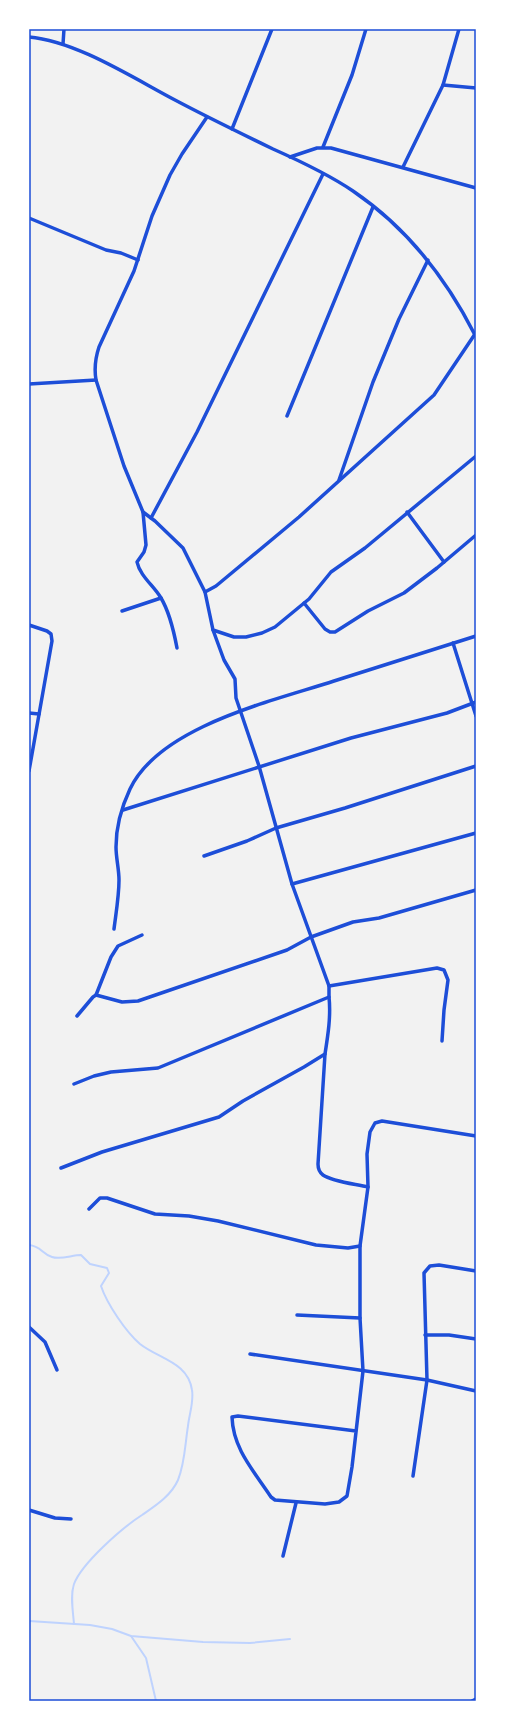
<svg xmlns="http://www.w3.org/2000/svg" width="505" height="1730" viewBox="0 0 505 1730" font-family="Barlow,sans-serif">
  <rect width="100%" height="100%" fill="#f2f2f2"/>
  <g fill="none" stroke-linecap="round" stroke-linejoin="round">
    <g stroke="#bfd3fe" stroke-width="2">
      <path d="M29,1245C41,1246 42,1254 52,1257C61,1260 72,1255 81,1255L90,1264L107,1268L109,1273L101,1286C107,1304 126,1332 140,1344C159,1359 188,1362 192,1390C194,1402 189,1415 188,1426C185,1444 185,1463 178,1480C171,1496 155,1506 142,1515C122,1528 82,1563 74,1584C70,1596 73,1611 74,1624"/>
      <path d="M29,1621L90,1625L112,1629L131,1636L203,1642L250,1643L290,1639"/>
      <path d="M131,1636L146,1658L156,1701"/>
    </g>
    <g stroke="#1d4ed8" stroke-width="3.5">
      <path d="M29,37C76,41 133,78 175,100C207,117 240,133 273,149C300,161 328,174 353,191C406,227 446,278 475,335"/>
      <path d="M63,44L64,29"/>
      <path d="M443,85L476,88"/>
      <path d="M207,117L182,154L170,175L152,216L134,271L99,347C95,359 94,368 96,380L124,466L143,512L155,521L183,548L205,592L216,586L299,517L434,395L475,334"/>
      <path d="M232,129L272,29"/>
      <path d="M323,147L352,75L366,29"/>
      <path d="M290,157L317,148H331L476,188"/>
      <path d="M403,167L443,85L459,29"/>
      <path d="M29,218L106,250L121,253L138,260"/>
      <path d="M29,384L96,380"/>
      <path d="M287,416L373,207"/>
      <path d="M339,480L373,382L399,319L428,260"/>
      <path d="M143,512L146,545L144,552L137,562C140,576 154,586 161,598C170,613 174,632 177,648"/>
      <path d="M407,512L444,562"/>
      <path d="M151,518L197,432L323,174"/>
      <path d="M205,592L213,630L234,637H246L262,633L275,627L309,599L331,572L365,548L476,456"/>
      <path d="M304,603L325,629L330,632H335L368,611L404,593L437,568L476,535"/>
      <path d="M122,611L161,598"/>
      <path d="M29,625L47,631L51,634L52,641L29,771"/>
      <path d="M453,643L476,716"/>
      <path d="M29,713L39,714"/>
      <path d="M123,810L351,738L447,713L476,702"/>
      <path d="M204,856L247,841L276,828L345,808L476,766"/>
      <path d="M292,884L476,833"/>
      <path d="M114,929C116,913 119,896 119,880C119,869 116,858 116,847C116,828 122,806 130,789C160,726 273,701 334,681C382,666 429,651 476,636"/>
      <path d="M329,986L437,968L444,970L448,980L444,1010L442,1041"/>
      <path d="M96,995L111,957L118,946L142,935"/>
      <path d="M77,1016L93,997L96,995L122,1002L138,1001L287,950L311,937L353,922L379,918L476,890"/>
      <path d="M325,1054L318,1164C318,1169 319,1172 323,1175C333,1182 356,1184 368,1187"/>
      <path d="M74,1084L94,1076L111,1072L158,1068L329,997V986L292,884L259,766L236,698L235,679L224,660L213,630"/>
      <path d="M61,1168L102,1152L219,1117L243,1101L304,1067L325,1054C328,1035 331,1016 329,997"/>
      <path d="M89,1209L100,1198H107L155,1214L189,1216L218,1221L316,1245L348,1248L360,1246"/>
      <path d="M297,1315L360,1318"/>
      <path d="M29,1327L45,1342L57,1370"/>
      <path d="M425,1335H449L476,1339"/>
      <path d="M250,1354L427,1380L476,1391"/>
      <path d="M356,1431L238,1416L232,1417C233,1449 254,1471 271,1497L275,1500L325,1504L339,1502L347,1496L352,1467L363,1371L360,1318V1246L368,1187L367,1154L370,1132L375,1123L382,1121L476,1136"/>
      <path d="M413,1476L427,1380L424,1273L430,1266L439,1265L476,1271"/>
      <path d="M29,1510L55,1518L71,1519"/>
      <path d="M283,1556L296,1503"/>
      <path d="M472,1701L476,1699"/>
    </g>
  </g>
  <rect width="505" height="1730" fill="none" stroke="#ffffff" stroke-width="60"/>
  <rect x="30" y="30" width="445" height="1670" fill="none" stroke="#1d4ed8" stroke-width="1.5"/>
</svg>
